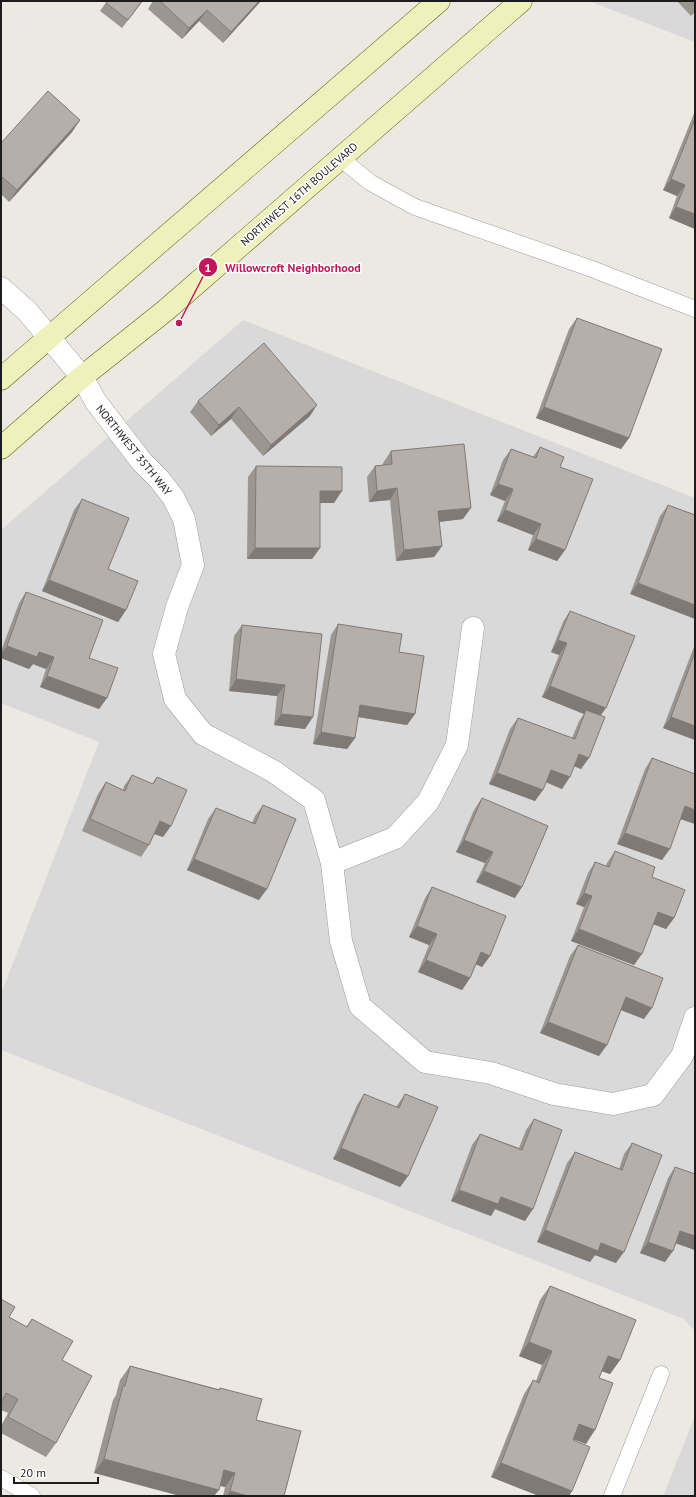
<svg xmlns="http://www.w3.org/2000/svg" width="696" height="1497" viewBox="0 0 696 1497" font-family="'PT Sans',sans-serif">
  <rect width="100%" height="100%" fill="#ece9e3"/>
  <g fill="#dad9d9">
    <path d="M589,1H695V42Z"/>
    <path d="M243,320L695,498V1331L684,1319L1,1050V994L99,742L1,703V530Z"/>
    <path d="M695,1416V1496H663Z"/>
  </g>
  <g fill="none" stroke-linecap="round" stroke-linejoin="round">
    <defs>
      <g id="service">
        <path d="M340,158L371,183L415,207L592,269L695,309"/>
        <path d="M1,1478L32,1496"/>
        <path d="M612,1496L661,1374"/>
      </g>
      <g id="minor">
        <path d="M1,288L27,311L82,377L96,402L142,462L159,479L173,497L184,519L193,565L177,607L164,654L175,699L203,734L273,771L314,800L332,863L341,941L360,1006L425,1062L491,1073L554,1094L613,1104L653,1095L682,1056L695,1018"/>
        <path d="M332,863L395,838L428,802L457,745L473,628"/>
      </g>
      <g id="secondary">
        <path d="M1,379L439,1"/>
        <path d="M1,448L82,377L166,310L521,1"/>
      </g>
    </defs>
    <use href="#service" stroke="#9d9d9d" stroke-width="17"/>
    <use href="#minor" stroke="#9d9d9d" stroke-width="23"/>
    <use href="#secondary" stroke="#5e6511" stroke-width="23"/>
    <use href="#service" stroke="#fff" stroke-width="16"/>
    <use href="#minor" stroke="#fff" stroke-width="22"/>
    <use href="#secondary" stroke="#eff1bc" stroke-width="22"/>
  </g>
  <g fill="#9c9691">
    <path d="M107,1H143L122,28L100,11Z"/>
    <path d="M153,1H261L223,43L199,21L182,39L148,9Z"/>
    <path d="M677,1H695V12L691,16Z"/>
    <path d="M695,111V229L669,218L677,196L663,190Z"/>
    <path d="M80,120L72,132L9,202L1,194V143Z"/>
    <path d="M577,318L629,438L621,449L536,418L569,329Z"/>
    <path d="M198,401L310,416L263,456L231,419L211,436L190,412Z"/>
    <path d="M540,447L560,467L565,550L557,561L528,550L533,535L497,521L505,501L490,495L503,460L511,449L533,457Z"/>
    <path d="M391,451L463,519L439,522L442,546L434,557L396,561L390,500L369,502L367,477L375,466L383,465V463Z"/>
    <path d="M256,466L334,503H320V548L312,559H247L248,477Z"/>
    <path d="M82,499L108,569L126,610L118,622L42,591L74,510Z"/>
    <path d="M668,505L695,515L630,594L660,516Z"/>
    <path d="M26,592L89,658L107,698L99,709L40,687L46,669L33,664L29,669L1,658V651L19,603Z"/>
    <path d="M570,611L601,716L581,769L574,766L562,789L546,782L535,801L489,784L510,729L518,718L572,738L579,721L584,714L542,697L559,655L551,652L563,622Z"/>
    <path d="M338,624L399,652L415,714L407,725L358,717L355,738L347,749L313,744L331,635Z"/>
    <path d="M242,625L322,634L305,729L274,725L277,696L229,691L234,636Z"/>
    <path d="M695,644V740L663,728Z"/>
    <path d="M652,758L695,774V824L681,819L662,860L617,844L645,769Z"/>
    <path d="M132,775L152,784L157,777L163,837L154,834L149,845L141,857L82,831L98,794L106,782L123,790L124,786Z"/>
    <path d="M482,798L515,898L476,882L485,863L456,852L474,810Z"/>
    <path d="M263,805L259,900L187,870L208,819L216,808L252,823L255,816Z"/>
    <path d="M615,851L652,877L674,918L666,929L653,924L634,965L571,941L584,907L576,904L588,873L595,862L606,866L607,863Z"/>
    <path d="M432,887L490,956L482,967L476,964L470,978L462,990L418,972L429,945L409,937L425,898Z"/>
    <path d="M578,945L644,1019L621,1010L599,1056L540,1033L570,956Z"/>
    <path d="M364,1094L396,1107L405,1094L408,1176L400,1187L333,1159L357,1105Z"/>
    <path d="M534,1119L525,1221L495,1209L491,1216L451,1201L472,1145L480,1134L519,1148L526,1130Z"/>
    <path d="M632,1143L616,1263L595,1255L590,1262L537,1242L567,1163L575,1152L619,1169L624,1154Z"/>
    <path d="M675,1167L695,1174V1250L676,1243L665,1262L640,1253L668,1178Z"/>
    <path d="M550,1286L620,1360L610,1374L602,1371L599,1378L586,1444L573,1439L572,1491L569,1496H539L491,1477L524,1394L533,1380L536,1381L542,1365L519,1356L540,1300Z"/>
    <path d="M1,1299L9,1317L26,1327L32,1319L62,1360L56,1443L46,1457L1,1433V1426L8,1413L1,1410Z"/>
    <path d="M130,1366L218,1389L220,1388L256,1420L284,1496H223L225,1487L220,1486L94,1473L113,1400L116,1395L120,1380Z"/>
  </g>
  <g fill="#7f7a76">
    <path d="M259,1H261L223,43L231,32Z"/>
    <path d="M207,10L199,21L182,39L189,28Z"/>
    <path d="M80,120L72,132L9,202L17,190Z"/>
    <path d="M671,179L685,185L677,196L663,190Z"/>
    <path d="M676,207L695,214V229L669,218Z"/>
    <path d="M317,405L310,416L263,456L271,445Z"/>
    <path d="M239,407L231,419L211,436L219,425Z"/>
    <path d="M544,407L629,438L621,449L536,418Z"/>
    <path d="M498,484L513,489L505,501L490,495Z"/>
    <path d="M397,488L390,500L369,502L377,491Z"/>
    <path d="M320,491H342L334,503H312Z"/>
    <path d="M471,508L463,519L430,523L438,511Z"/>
    <path d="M505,510L541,524L533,535L497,521Z"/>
    <path d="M536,539L565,550L557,561L528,550Z"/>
    <path d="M442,546L434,557L396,561L404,550Z"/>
    <path d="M255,548H320L312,559H247Z"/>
    <path d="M49,580L126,610L118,622L42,591Z"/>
    <path d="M638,583L695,605V619L630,594Z"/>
    <path d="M558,640L567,643L559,655L551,652Z"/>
    <path d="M7,646L39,652L54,657L46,669L33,664L29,669L1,658V654Z"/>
    <path d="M47,676L107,698L99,709L40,687Z"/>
    <path d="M236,679L285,685L277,696L229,691Z"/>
    <path d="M550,686L606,708L598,719L586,710L584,714L542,697Z"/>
    <path d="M360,705L415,714L407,725L352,716Z"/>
    <path d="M281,714L313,717L305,729L274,725Z"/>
    <path d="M671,717L695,726V740L663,728Z"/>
    <path d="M321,732L355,738L347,749L313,744Z"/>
    <path d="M579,754L589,758L581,769L571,765Z"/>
    <path d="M551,770L570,777L562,789L543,781Z"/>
    <path d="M497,773L543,790L535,801L489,784Z"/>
    <path d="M685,806L695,810V824L677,818Z"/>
    <path d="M160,821L171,826L163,837L152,833Z"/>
    <path d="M625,833L670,849L662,860L617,844Z"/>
    <path d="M464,840L493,852L485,863L456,852Z"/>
    <path d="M194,859L267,889L259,900L187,870Z"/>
    <path d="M484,871L522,887L515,898L476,882Z"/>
    <path d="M584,893L592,896L584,907L576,904Z"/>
    <path d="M658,912L674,918L666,929L650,923Z"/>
    <path d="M417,926L437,934L429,945L409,937Z"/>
    <path d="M579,929L642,954L634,965L571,941Z"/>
    <path d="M481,952L490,956L482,967L473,963Z"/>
    <path d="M426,960L470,978L462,990L418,972Z"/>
    <path d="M626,997L652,1008L644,1019L618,1009Z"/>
    <path d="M548,1022L607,1045L599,1056L540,1033Z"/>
    <path d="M341,1148L408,1176L400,1187L333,1159Z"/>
    <path d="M459,1190L501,1197L533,1209L525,1221L495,1209L491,1216L451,1201Z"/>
    <path d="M545,1230L601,1243L624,1252L616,1263L595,1255L590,1262L537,1242Z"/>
    <path d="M680,1231L695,1236V1250L672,1242Z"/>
    <path d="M648,1242L673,1251L665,1262L640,1253Z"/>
    <path d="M529,1342L552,1351L542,1365L519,1356Z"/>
    <path d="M608,1356L620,1360L610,1374L598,1370Z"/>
    <path d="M579,1424L595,1430L586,1444L570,1438Z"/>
    <path d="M104,1459L219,1490L214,1496H180L94,1473Z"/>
    <path d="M501,1463L572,1491L569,1496H539L491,1477Z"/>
    <path d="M224,1470L235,1473L225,1487L214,1484Z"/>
    <path d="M230,1491L248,1496H227Z"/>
  </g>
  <g fill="#b5aea9" stroke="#7f7a76">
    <path d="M107,1H142L128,20L106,3Z"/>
    <path d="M160,1H259L231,32L207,10L189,28Z"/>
    <path d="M48,91L80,120L17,190L1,176V143Z"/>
    <path d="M695,119V214L676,207L685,185L671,179Z"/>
    <path d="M577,318L662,349L629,438L544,407Z"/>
    <path d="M264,343L317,405L271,445L239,407L219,425L198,401Z"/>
    <path d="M464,444L471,508L438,511L442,546L404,550L397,488L377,491L375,466L392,464L391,451Z"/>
    <path d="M540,447L564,457L560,467L593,479L565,550L536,539L541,524L505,510L513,489L498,484L511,449L536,458Z"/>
    <path d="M256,466L342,467V491H320V548H255Z"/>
    <path d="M82,499L129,518L108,569L138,581L126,610L49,580Z"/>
    <path d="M668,505L695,515V605L638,583Z"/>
    <path d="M26,592L103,620L89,658L118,668L107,698L47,676L54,657L39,652L37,657L7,646Z"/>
    <path d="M570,611L635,636L606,708L550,686L567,643L558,640Z"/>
    <path d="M338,624L402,634L399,652L424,656L415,714L360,705L355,738L321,732Z"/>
    <path d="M242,625L322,634L313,717L281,714L285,685L236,679Z"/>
    <path d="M695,652V726L671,717Z"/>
    <path d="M586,710L605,717L589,758L579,754L570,777L551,770L543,790L497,773L518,718L575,739Z"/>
    <path d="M652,758L695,774V810L685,806L670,849L625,833Z"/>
    <path d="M132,775L153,784L157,777L187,790L171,826L160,821L149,845L90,819L106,782L125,791Z"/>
    <path d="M482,798L548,826L522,887L484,871L493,852L464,840Z"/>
    <path d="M263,805L296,819L267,889L194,859L216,808L255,824Z"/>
    <path d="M615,851L655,867L652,877L685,890L674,918L658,912L642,954L579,929L592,896L584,893L595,862L609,867Z"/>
    <path d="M432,887L506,916L490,956L481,952L470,978L426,960L437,934L417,926Z"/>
    <path d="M578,945L663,978L652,1008L626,997L607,1045L548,1022Z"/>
    <path d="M364,1094L399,1108L405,1094L438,1107L408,1176L341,1148Z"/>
    <path d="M534,1119L562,1130L533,1209L501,1197L498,1204L459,1190L480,1134L522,1150Z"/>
    <path d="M632,1143L662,1155L624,1252L601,1243L598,1251L545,1230L575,1152L622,1170Z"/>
    <path d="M675,1167L695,1174V1236L680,1231L673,1251L648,1242Z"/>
    <path d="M550,1286L636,1320L620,1360L608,1356L599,1378L613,1383L595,1430L579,1424L573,1440L590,1447L572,1491L501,1463L533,1380L539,1383L552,1351L529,1342Z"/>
    <path d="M1,1299L15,1307L9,1317L27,1327L32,1319L73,1341L62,1360L92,1376L56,1443L8,1417L18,1399L6,1393L1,1403Z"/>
    <path d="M130,1366L219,1390L220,1388L262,1399L256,1420L301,1431L284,1496H248L230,1491L235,1473L224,1470L219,1490L104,1459L123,1386H125Z"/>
  </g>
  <g text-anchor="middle" stroke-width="3" stroke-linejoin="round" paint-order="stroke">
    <g font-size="11" fill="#1c1c1c" stroke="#fff">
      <text transform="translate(299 194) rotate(-41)" y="4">NORTHWEST 16TH BOULEVARD</text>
      <text transform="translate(134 450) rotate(51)" y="4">NORTHWEST 35TH WAY</text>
    </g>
  </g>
  <path fill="none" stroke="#c2185b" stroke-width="1.5" d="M179 323L208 267"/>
  <g fill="#c2185b" stroke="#fff" stroke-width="1.5">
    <circle cx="179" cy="323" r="4"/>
    <circle cx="208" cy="267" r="10"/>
  </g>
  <g font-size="12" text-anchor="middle" font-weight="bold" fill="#fff">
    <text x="208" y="272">1</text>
  </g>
  <g font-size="12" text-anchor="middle" font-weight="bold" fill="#c2185b" stroke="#fff" stroke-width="3" stroke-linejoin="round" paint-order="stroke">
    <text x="293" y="272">Willowcroft Neighborhood</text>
  </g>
  <rect width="696" height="1497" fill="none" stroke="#1c1c1c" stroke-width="4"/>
  <path d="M14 1477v6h84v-6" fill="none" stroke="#1c1c1c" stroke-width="2"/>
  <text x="20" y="1477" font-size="12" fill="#1c1c1c" stroke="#ffffff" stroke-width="3" paint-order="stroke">20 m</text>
</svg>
